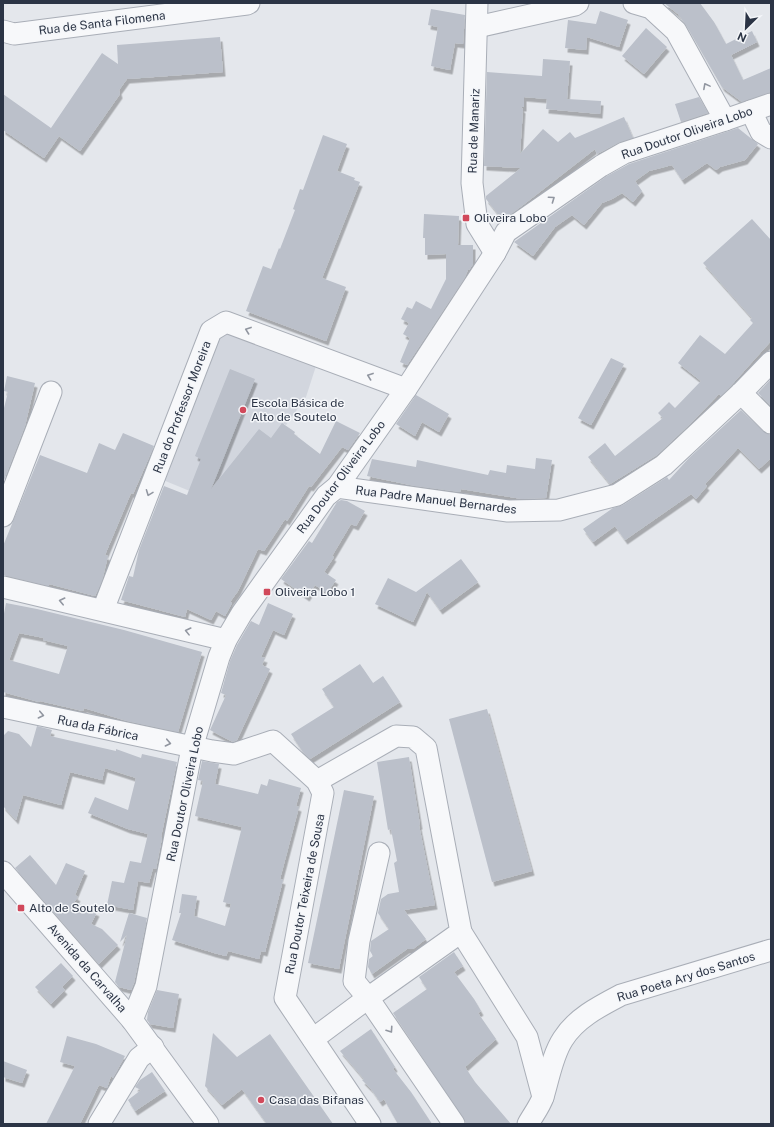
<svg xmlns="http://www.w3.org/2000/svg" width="774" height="1127" viewBox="0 0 774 1127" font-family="'Public Sans',sans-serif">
  <defs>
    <filter id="shadow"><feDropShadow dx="2.5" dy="4.5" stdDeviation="0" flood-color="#0004"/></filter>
  </defs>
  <rect width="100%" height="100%" fill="#e4e7ec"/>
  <path fill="#d2d6de" d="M228,334L316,366L306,397L286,425L284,424L219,503L163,480L218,342L220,338Z"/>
  <g fill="#bbc0ca" fill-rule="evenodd" filter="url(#shadow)">
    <path d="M664,3H700L714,22L726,44L752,31L757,42L731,55L743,80L771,68V92L742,102L722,87L686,25L678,14Z"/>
    <path d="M431,9L465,15L463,44L455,43L450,70L431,66L438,27L428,25Z"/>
    <path d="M600,11L628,20L619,47L587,37L586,50L565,48L568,20L596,24Z"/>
    <path d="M646,28L667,47L644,74L622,56Z"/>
    <path d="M220,37L223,72L127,79L119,90L120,94L80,151L59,136L44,158L3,130V94L51,128L102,53L118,64L117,45Z"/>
    <path d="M543,59L570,61L567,99L601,101L600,114L546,109L547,99L524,97V107H521L523,109L520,154L543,129L558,142L570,132L575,138L624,117L633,138L618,143L597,154L595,149L523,205L503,220L486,199V196L521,168L484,166L487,72L542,76Z"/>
    <path d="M699,97L708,113L681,122L675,104Z"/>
    <path d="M738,128L758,144L745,160L720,167L716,170L707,163L682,180L672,165L649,171L635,181L642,191L633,202L622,193L612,199L602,203L584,225L572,215L555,227L533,256L514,242L607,176L629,164Z"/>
    <path d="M323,135L347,144L337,171L355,178L354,180L360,182L322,278L346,287L326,341L246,311L263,266L271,269L279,248L280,249L295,210L293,209L300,189L303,190Z"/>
    <path d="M424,214L459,216L458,245H473V264L469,270H468L464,279L407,365L400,362L410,338L403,334L409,323L401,319L407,307L412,309L416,301L431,309L446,279V254L425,255V238H423Z"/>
    <path d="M752,219L771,240V341L727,390L721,396L719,394L691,423L657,455L610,484L588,457L605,443L615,456L663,418L658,413L669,402L675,408L701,381L678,363L700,335L725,354L753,323L750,320L752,318L703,263Z"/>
    <path d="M611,358L624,364L591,425L578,418Z"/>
    <path d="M230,369L255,379L211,489L259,429L271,438L282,423L295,432L294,434L320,454L336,421L360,433L348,450L342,447L311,487L309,486L287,521L285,519L264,551L258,549L238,591L230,602L232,603L225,616L216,611L211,620L187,609L185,617L121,600L129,576L133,577L139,550L164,486L187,495L201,459L195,456Z"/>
    <path d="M7,376L35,383L25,426L3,483V412L8,392L4,391Z"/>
    <path d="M771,379V406L758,393Z"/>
    <path d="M416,395L449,414L439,432L422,422L415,436L396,424Z"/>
    <path d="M741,410L763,431L768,434L771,435V458L759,469L738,448L705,484L707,486L696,499L691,494L625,540L615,526L593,542L583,529L613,508L623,505L667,477L669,480L689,458Z"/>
    <path d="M123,433L154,446L133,494L131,493L105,555L108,556L102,581L95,596L49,584V586L3,575V546L40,455L87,473L99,443L115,450Z"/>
    <path d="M536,458L552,460L546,498L522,499L461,489L460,492L415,486L367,476L372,459L416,467L417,460L488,475L490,470L506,473L507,465L535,469Z"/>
    <path d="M341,500L347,501L365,511L356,526L351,524L332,556L334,557L324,572L336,580L327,593L315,585L307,597L281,579L309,541L312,543L337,502Z"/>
    <path d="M461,559L478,582L440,610L427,592L413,622L375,604L388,578L416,592Z"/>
    <path d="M6,603L37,609L124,630L202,652L178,732L127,721L84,708L83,711L40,701L39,702L3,692V619ZM19,633L44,638L43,640L68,646L59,674L9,660Z"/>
    <path d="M268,603L293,614L284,635L273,630L261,657L265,658L262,665L270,669L237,740L233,742L210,730L226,695L221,693L230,661L237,645L251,621L259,625Z"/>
    <path d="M360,664L373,683L383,676L400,702L310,759L303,752L291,734L334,707L322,689Z"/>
    <path d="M487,709L532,871L492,882L449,719Z"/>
    <path d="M37,726L52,730L50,736L116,751V749L141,758L142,754L177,762L161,837L162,838L156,869L153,868L149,883L138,881L133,910L107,905L112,881L124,883L130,861L141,863L148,834L128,829L88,813L95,797L128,810L136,778L105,768L102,780L70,772L61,805L23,795L16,820L3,806V736L8,731L19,734L31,747Z"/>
    <path d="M409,757L420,825H419L435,905L404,910L426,939L413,949H407L372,974L368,967L369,959L373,956L370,951L371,941L389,929L378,913L381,899L388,894L399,892L394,863L397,861L391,829L388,830L377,762Z"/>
    <path d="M202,761L219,764L215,784L258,794L261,784L267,786L269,779L301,788L296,806L299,807L280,879L283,880L265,952L261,951L259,959L228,951L226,956L214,953L172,940L181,913H179L182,894L197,896L194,916L225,926L231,904L223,902L242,827L195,816L203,781L198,780Z"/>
    <path d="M344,790L374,796L339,969L308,963Z"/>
    <path d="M30,855L56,885L66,863L85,871L75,895L78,897L74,902L97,912L91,924L102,929L118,945L99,964L15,868Z"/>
    <path d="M129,913L147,918L134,983L131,990L119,987L115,982L127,935L120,942Z"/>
    <path d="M454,952L463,966L454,972L474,999L481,1011L478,1013L496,1039L465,1067L475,1082L511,1124H467L393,1013L427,989L419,977Z"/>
    <path d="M61,963L73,976L62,987L65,990L51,1004L35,987Z"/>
    <path d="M157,990L179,994L173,1028L150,1024L147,1020L148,1012Z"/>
    <path d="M371,1029L395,1067L393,1069L411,1092L432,1124H398L384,1099L380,1102L371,1089L362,1080L364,1079L340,1051Z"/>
    <path d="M213,1033L237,1057L270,1034L333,1124H267L242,1089L222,1105L205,1086Z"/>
    <path d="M67,1036L96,1044L125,1056L113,1078L111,1076L107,1088L99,1085L80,1124H46L75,1066L60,1062Z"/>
    <path d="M3,1061L27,1070L22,1083L3,1077Z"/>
    <path d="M152,1072L165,1091L135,1111L128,1100L141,1090L135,1087L140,1080Z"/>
  </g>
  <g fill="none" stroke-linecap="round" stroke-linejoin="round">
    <defs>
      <g id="minor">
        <path d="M477,3L472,183L477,224L495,253"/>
        <path d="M634,3L651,8L676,31L725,120"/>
        <path d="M477,27L575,5L578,3"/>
        <path d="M3,31L14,34L247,4L249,3"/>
        <path d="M751,111L761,132L771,138"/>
        <path d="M741,393L771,423"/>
        <path d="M337,487L508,511L559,510L617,495L664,465L741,393L771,362"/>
        <path d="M3,516L51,392"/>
        <path d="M3,587L226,640"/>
        <path d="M103,610L211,331L226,322L406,389"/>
        <path d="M3,707L212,751L234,754L273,741L317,781L323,793L285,998L370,1124"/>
        <path d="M379,853L359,941L354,981L368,998L454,1124"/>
        <path d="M3,872L132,1020L208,1124"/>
        <path d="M461,932L527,1037L543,1097"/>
        <path d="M132,1020L146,986L192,748L219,657L226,640L242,613L326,496L337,487L406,389L495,253L506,232L601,166L624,153L725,120L771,104"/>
        <path d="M313,1039L368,998L461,932L426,748L413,737L396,736L317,781"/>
        <path d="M99,1124L139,1058L153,1047"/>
        <path d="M528,1124C533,1115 540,1106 543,1097C549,1078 552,1056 563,1039C576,1018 600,1006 621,995L771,950"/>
      </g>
    </defs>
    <use href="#minor" stroke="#a9aeb7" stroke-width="23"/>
    <use href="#minor" stroke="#f7f8fa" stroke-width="21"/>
  </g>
  <defs><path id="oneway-chevron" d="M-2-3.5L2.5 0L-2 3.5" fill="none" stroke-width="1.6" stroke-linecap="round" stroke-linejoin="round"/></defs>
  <g stroke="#9196a0">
    <use href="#oneway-chevron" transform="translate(706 86) rotate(-118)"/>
    <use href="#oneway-chevron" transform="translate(552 199) rotate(-35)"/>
    <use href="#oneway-chevron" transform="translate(248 330) rotate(-160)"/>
    <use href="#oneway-chevron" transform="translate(370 376) rotate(-160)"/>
    <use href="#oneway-chevron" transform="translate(149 493) rotate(111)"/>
    <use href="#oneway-chevron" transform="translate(62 601) rotate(-167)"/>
    <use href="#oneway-chevron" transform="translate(188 631) rotate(-166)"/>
    <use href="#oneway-chevron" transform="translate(41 715) rotate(12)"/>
    <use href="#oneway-chevron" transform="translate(168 743) rotate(12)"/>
    <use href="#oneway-chevron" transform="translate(390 1030) rotate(56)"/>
  </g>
  <g fill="#d1495b" stroke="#f4f6f9" stroke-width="1.5">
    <rect x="462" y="214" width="8" height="8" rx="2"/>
    <circle cx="243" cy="410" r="4"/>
    <rect x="263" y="588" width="8" height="8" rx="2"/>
    <rect x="17" y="904" width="8" height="8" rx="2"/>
    <circle cx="261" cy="1100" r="4"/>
  </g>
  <g text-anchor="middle" stroke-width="3" stroke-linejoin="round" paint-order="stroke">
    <g font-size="12" fill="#2b3445" stroke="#f4f6f9">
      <text transform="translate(102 23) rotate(-7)" y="4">Rua de Santa Filomena</text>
      <text transform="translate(474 131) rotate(-88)" y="4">Rua de Manariz</text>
      <text transform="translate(687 133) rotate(-19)" y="4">Rua Doutor Oliveira Lobo</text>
      <text transform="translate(182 407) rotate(-69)" y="4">Rua do Professor Moreira</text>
      <text transform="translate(341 477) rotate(-53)" y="4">Rua Doutor Oliveira Lobo</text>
      <text transform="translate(436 500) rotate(7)" y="4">Rua Padre Manuel Bernardes</text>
      <text transform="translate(98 728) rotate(12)" y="4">Rua da Fábrica</text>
      <text transform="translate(185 794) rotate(-78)" y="4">Rua Doutor Oliveira Lobo</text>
      <text transform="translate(305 894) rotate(-79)" y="4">Rua Doutor Teixeira de Sousa</text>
      <text transform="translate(87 968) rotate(49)" y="4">Avenida da Carvalha</text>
      <text transform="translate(686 977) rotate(-17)" y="4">Rua Poeta Ary dos Santos</text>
    </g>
    <g font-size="12" fill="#2b3445" stroke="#f4f6f9" text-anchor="start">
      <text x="474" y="222">Oliveira Lobo</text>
      <text x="251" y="407">Escola Básica de<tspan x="251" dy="14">Alto de Soutelo</tspan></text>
      <text x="275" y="596">Oliveira Lobo 1</text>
      <text x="29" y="912">Alto de Soutelo</text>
      <text x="269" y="1104">Casa das Bifanas</text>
    </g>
  </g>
  <rect width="774" height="1127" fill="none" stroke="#2b3445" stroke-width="8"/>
  <g transform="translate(746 28) rotate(204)" stroke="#f4f6f9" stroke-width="3" paint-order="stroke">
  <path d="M0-3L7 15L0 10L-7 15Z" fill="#2b3445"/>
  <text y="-6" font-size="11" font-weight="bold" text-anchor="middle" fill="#2b3445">N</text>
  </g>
</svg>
